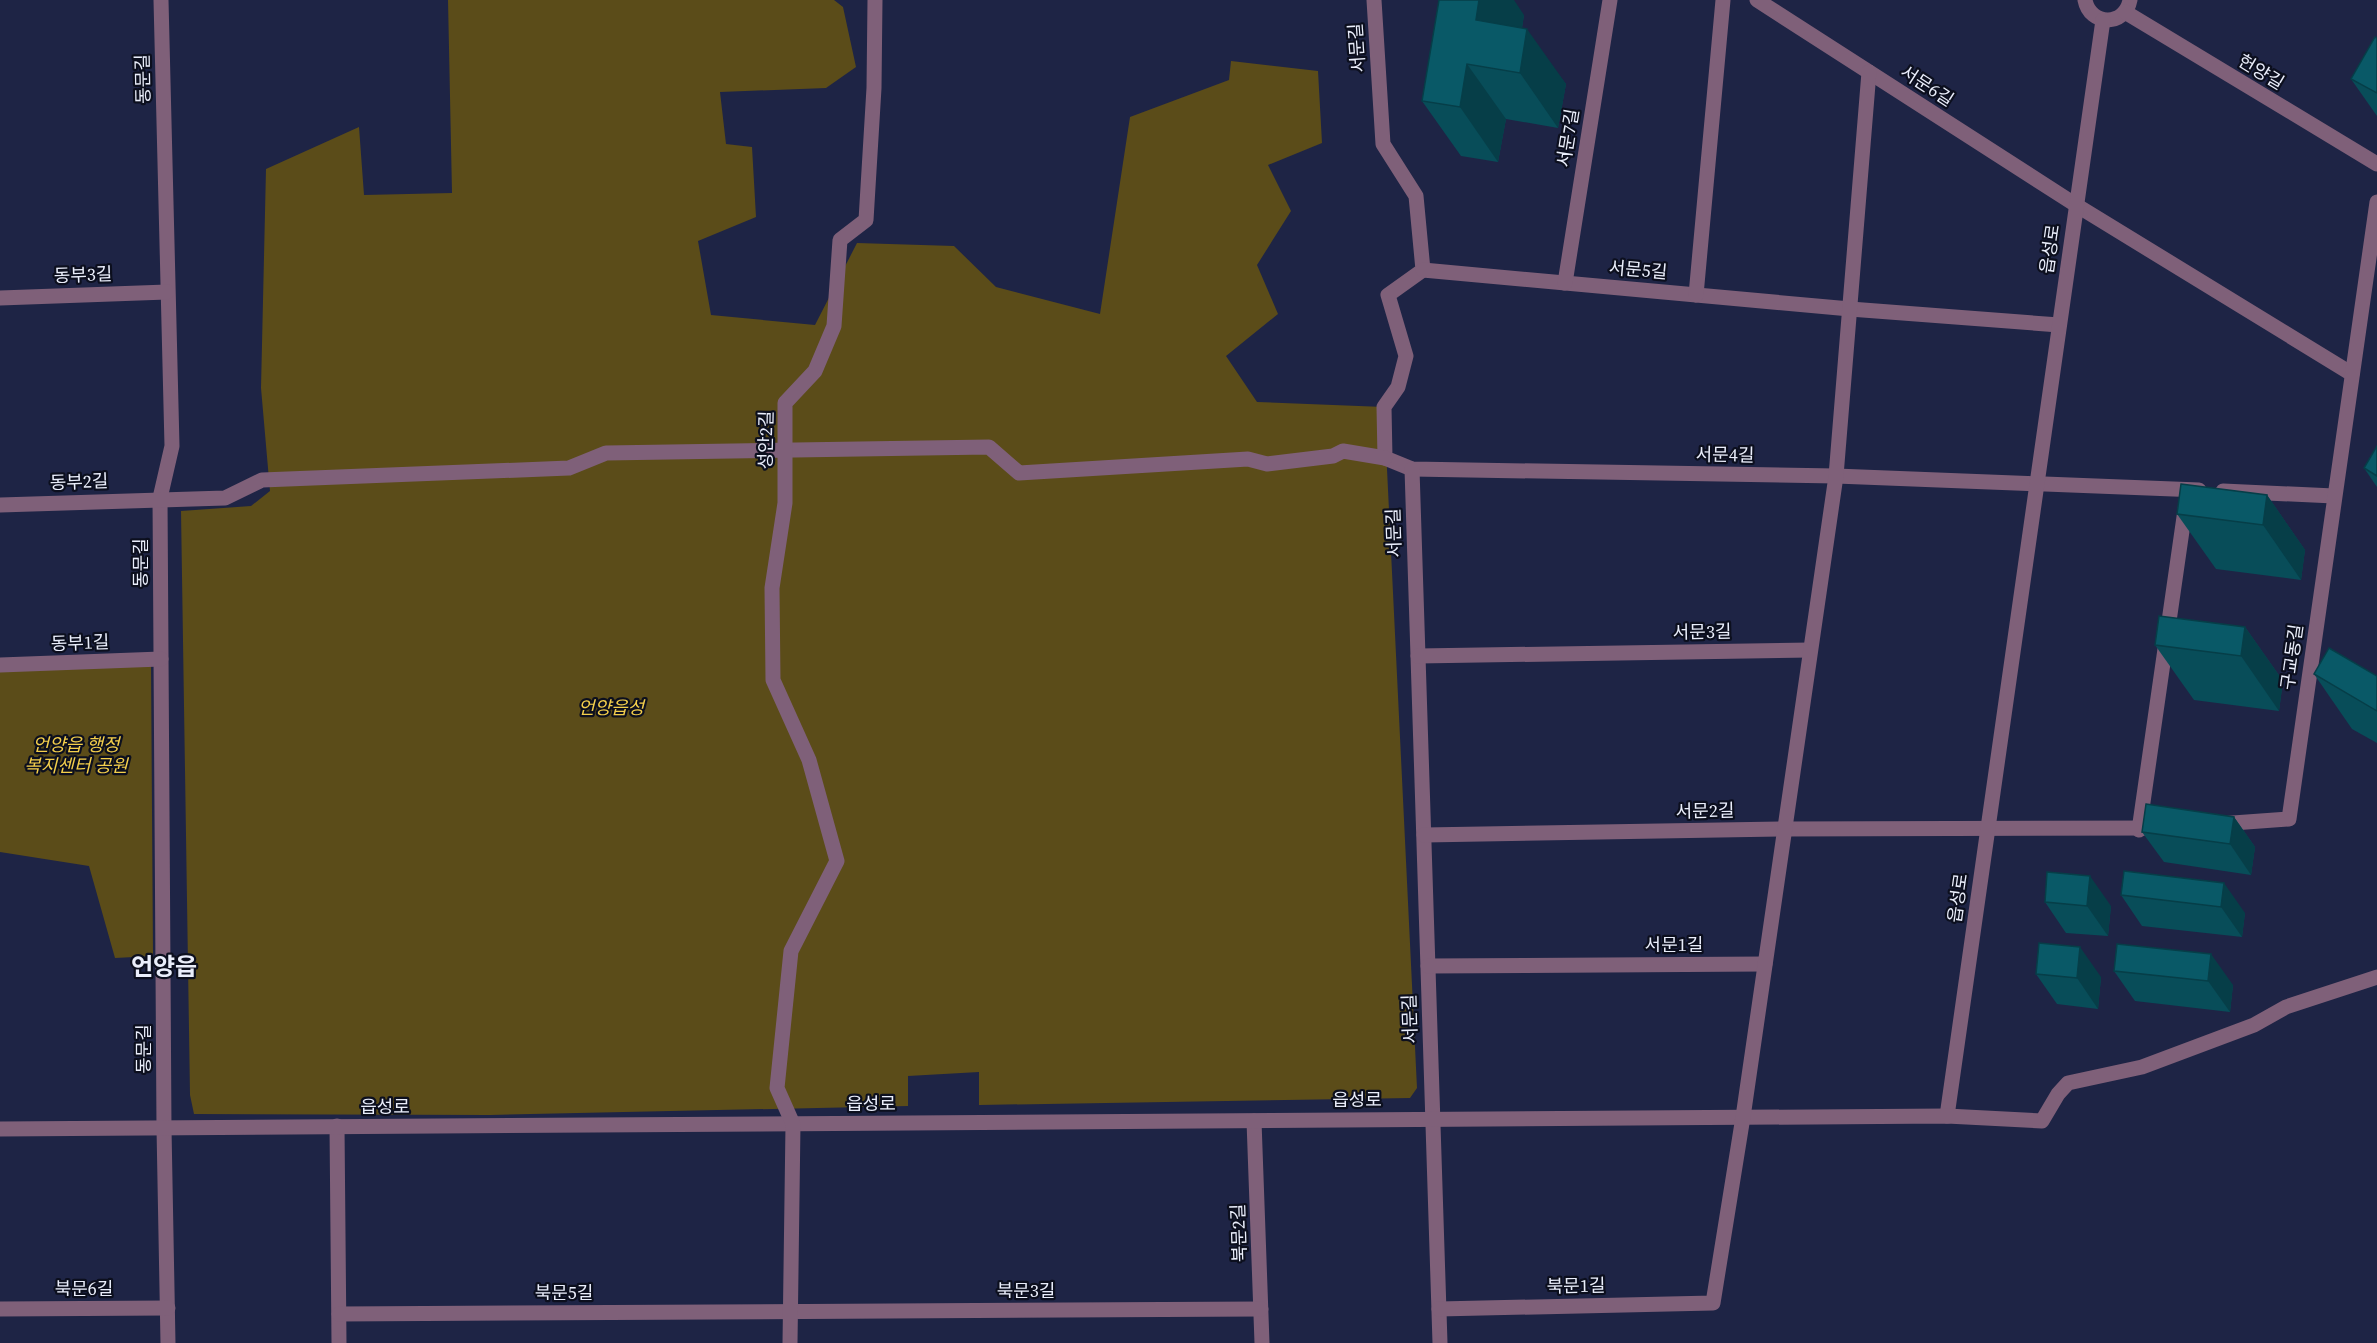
<svg xmlns="http://www.w3.org/2000/svg" width="2377" height="1343" viewBox="0 0 2377 1343" font-family="'Source Serif 4','Noto Sans KR',serif">
  <rect width="100%" height="100%" fill="#1e2445"/>
  <g fill="#5b4c19">
    <path d="M448,0H834L843,7L856,67L826,88L720,92L726,144L752,147L756,217L698,241L711,315L815,325L857,243L954,246L996,287L1100,314L1130,117L1229,80L1231,61L1318,71L1322,143L1268,165L1291,211L1257,265L1278,314L1226,356L1257,402L1384,407L1417,1088L1410,1098L979,1105V1072L908,1076V1106L490,1115L194,1114L190,1095L181,511L251,506L270,491L261,388L266,169L359,127L364,195L452,193Z"/>
    <path d="M151,663L153,956L115,958L89,866L0,852V669Z"/>
  </g>
  <g fill="none" stroke-linecap="round" stroke-linejoin="round">
    <g stroke="#7f6079" stroke-width="15">
      <path d="M161,0L172,446L160,498L164,1128L168,1343"/>
      <path d="M1374,0L1383,144L1416,196L1423,270L1388,295L1406,356L1398,387L1384,407L1385,458L1412,469L1836,476L2199,490"/>
      <path d="M1757,0L2076,205L2352,374"/>
      <path d="M2085,0C2090,26 2125,27 2130,0"/>
      <path d="M2125,12L2377,164"/>
      <path d="M1423,270L1850,309L2059,325"/>
      <path d="M1565,283L1610,0"/>
      <path d="M1696,295L1723,0"/>
      <path d="M0,298L167,292"/>
      <path d="M1412,469L1440,1343"/>
      <path d="M2223,491L2334,496"/>
      <path d="M0,505L225,498L262,480L569,468L606,453L989,447L1019,473L1248,459L1267,464L1333,456L1343,451L1385,458"/>
      <path d="M1418,656L1810,650"/>
      <path d="M0,665L161,659"/>
      <path d="M2219,824L2289,819L2377,202"/>
      <path d="M2139,830L2186,503"/>
      <path d="M1424,835L1785,829L2162,828"/>
      <path d="M1428,966L1765,964"/>
      <path d="M1947,1116L2103,20"/>
      <path d="M1254,1121L1262,1343"/>
      <path d="M337,1126L339,1343"/>
      <path d="M0,1129L1947,1116L2042,1121L2058,1094L2068,1083L2142,1067L2254,1025L2286,1007L2377,977"/>
      <path d="M0,1309L168,1308"/>
      <path d="M1439,1309L1713,1303L1743,1117L1836,476L1869,72"/>
      <path d="M339,1314L1261,1309"/>
      <path d="M790,1343L793,1124L777,1088L791,951L837,861L809,760L773,680L772,588L785,503V403L815,371L834,326L840,240L866,220L874,88L875,0"/>
    </g>
  </g>
  <g fill="#084d59">
    <path d="M1524,15L1522,28L1566,84L1558,128L1506,119L1498,162L1461,156L1422,101Z"/>
    <path d="M2377,38V116L2351,79Z"/>
    <path d="M2377,446V487L2364,468Z"/>
    <path d="M2267,495L2305,550L2301,580L2216,569L2177,514Z"/>
    <path d="M2245,627L2283,681L2279,711L2194,700L2155,645Z"/>
    <path d="M2314,674L2377,676V743L2352,729Z"/>
    <path d="M2234,817L2255,847L2251,875L2164,862L2142,832Z"/>
    <path d="M2124,871L2245,913L2242,937L2142,926L2121,895Z"/>
    <path d="M2045,902L2111,906L2108,936L2066,933Z"/>
    <path d="M2117,944L2233,985L2230,1012L2135,1001L2114,971Z"/>
    <path d="M2036,974L2101,977L2098,1009L2057,1004Z"/>
  </g>
  <g fill="#063e48">
    <path d="M1479,0H1514L1524,15L1515,72L1476,20Z"/>
    <path d="M1527,29L1566,84L1558,128L1520,73Z"/>
    <path d="M1467,64L1506,119L1498,162L1460,107Z"/>
    <path d="M2267,495L2305,550L2301,580L2263,525Z"/>
    <path d="M2245,627L2283,681L2279,711L2241,656Z"/>
    <path d="M2234,817L2255,847L2251,875L2230,844Z"/>
    <path d="M2090,876L2111,906L2108,936L2087,906Z"/>
    <path d="M2224,883L2245,913L2242,937L2221,907Z"/>
    <path d="M2080,947L2101,977L2098,1009L2077,978Z"/>
    <path d="M2211,954L2233,985L2230,1012L2208,981Z"/>
  </g>
  <g fill="#095967" stroke="#063e48" stroke-width="1.5">
    <path d="M1439,0H1479L1476,20L1527,29L1520,73L1467,64L1460,107L1422,101Z"/>
    <path d="M2375,37L2377,38V93L2351,79Z"/>
    <path d="M2377,446V476L2364,468Z"/>
    <path d="M2181,484L2267,495L2263,525L2177,514Z"/>
    <path d="M2159,616L2245,627L2241,656L2155,645Z"/>
    <path d="M2329,648L2377,676V711L2314,674Z"/>
    <path d="M2146,804L2234,817L2230,844L2142,832Z"/>
    <path d="M2124,871L2224,883L2221,907L2121,895Z"/>
    <path d="M2047,872L2090,876L2087,906L2045,902Z"/>
    <path d="M2039,943L2080,947L2077,978L2036,974Z"/>
    <path d="M2117,944L2211,954L2208,981L2114,971Z"/>
  </g>
  <g text-anchor="middle" stroke-width="4.5" stroke-linejoin="round" paint-order="stroke">
    <g font-size="18" fill="#eaeefb" stroke="#0c0f1e">
      <text transform="translate(1357 48) rotate(-94)" y="6">서문길</text>
      <text transform="translate(2261 72) rotate(31)" y="6">헌양길</text>
      <text transform="translate(143 79) rotate(-91)" y="6">동문길</text>
      <text transform="translate(1927 86) rotate(33)" y="6">서문6길</text>
      <text transform="translate(1568 138) rotate(-81)" y="6">서문7길</text>
      <text transform="translate(2050 249) rotate(-82)" y="6">읍성로</text>
      <text transform="translate(1638 270) rotate(5)" y="6">서문5길</text>
      <text transform="translate(83 275) rotate(-2)" y="6">동부3길</text>
      <text transform="translate(766 440) rotate(-89)" y="6">성안2길</text>
      <text transform="translate(1725 455) rotate(1)" y="6">서문4길</text>
      <text transform="translate(79 482) rotate(-2)" y="6">동부2길</text>
      <text transform="translate(1394 533) rotate(-92)" y="6">서문길</text>
      <text transform="translate(141 563) rotate(-90)" y="6">동문길</text>
      <text transform="translate(1702 632) rotate(-1)" y="6">서문3길</text>
      <text transform="translate(80 643) rotate(-2)" y="6">동부1길</text>
      <text transform="translate(2292 657) rotate(-82)" y="6">구교동길</text>
      <text transform="translate(1705 811) rotate(-1)" y="6">서문2길</text>
      <text transform="translate(1958 898) rotate(-82)" y="6">읍성로</text>
      <text x="1674" y="951">서문1길</text>
      <text transform="translate(1410 1019) rotate(-92)" y="6">서문길</text>
      <text transform="translate(144 1049) rotate(-90)" y="6">동문길</text>
      <text x="1357" y="1106">읍성로</text>
      <text x="871" y="1110">읍성로</text>
      <text x="385" y="1113">읍성로</text>
      <text transform="translate(1239 1233) rotate(-92)" y="6">북문2길</text>
      <text transform="translate(1576 1286) rotate(-1)" y="6">북문1길</text>
      <text x="84" y="1295">북문6길</text>
      <text x="1026" y="1297">북문3길</text>
      <text x="564" y="1299">북문5길</text>
    </g>
    <g font-size="18" font-style="italic" fill="#f4cf4c" stroke="#0c0f1e">
      <text x="611" y="714">언양읍성</text>
      <text x="76" y="751">언양읍 행정<tspan x="76" dy="21">복지센터 공원</tspan></text>
    </g>
    <g font-size="24" font-weight="bold" fill="#eaeefb" stroke="#0c0f1e">
      <text x="164" y="975">언양읍</text>
    </g>
  </g>
</svg>
